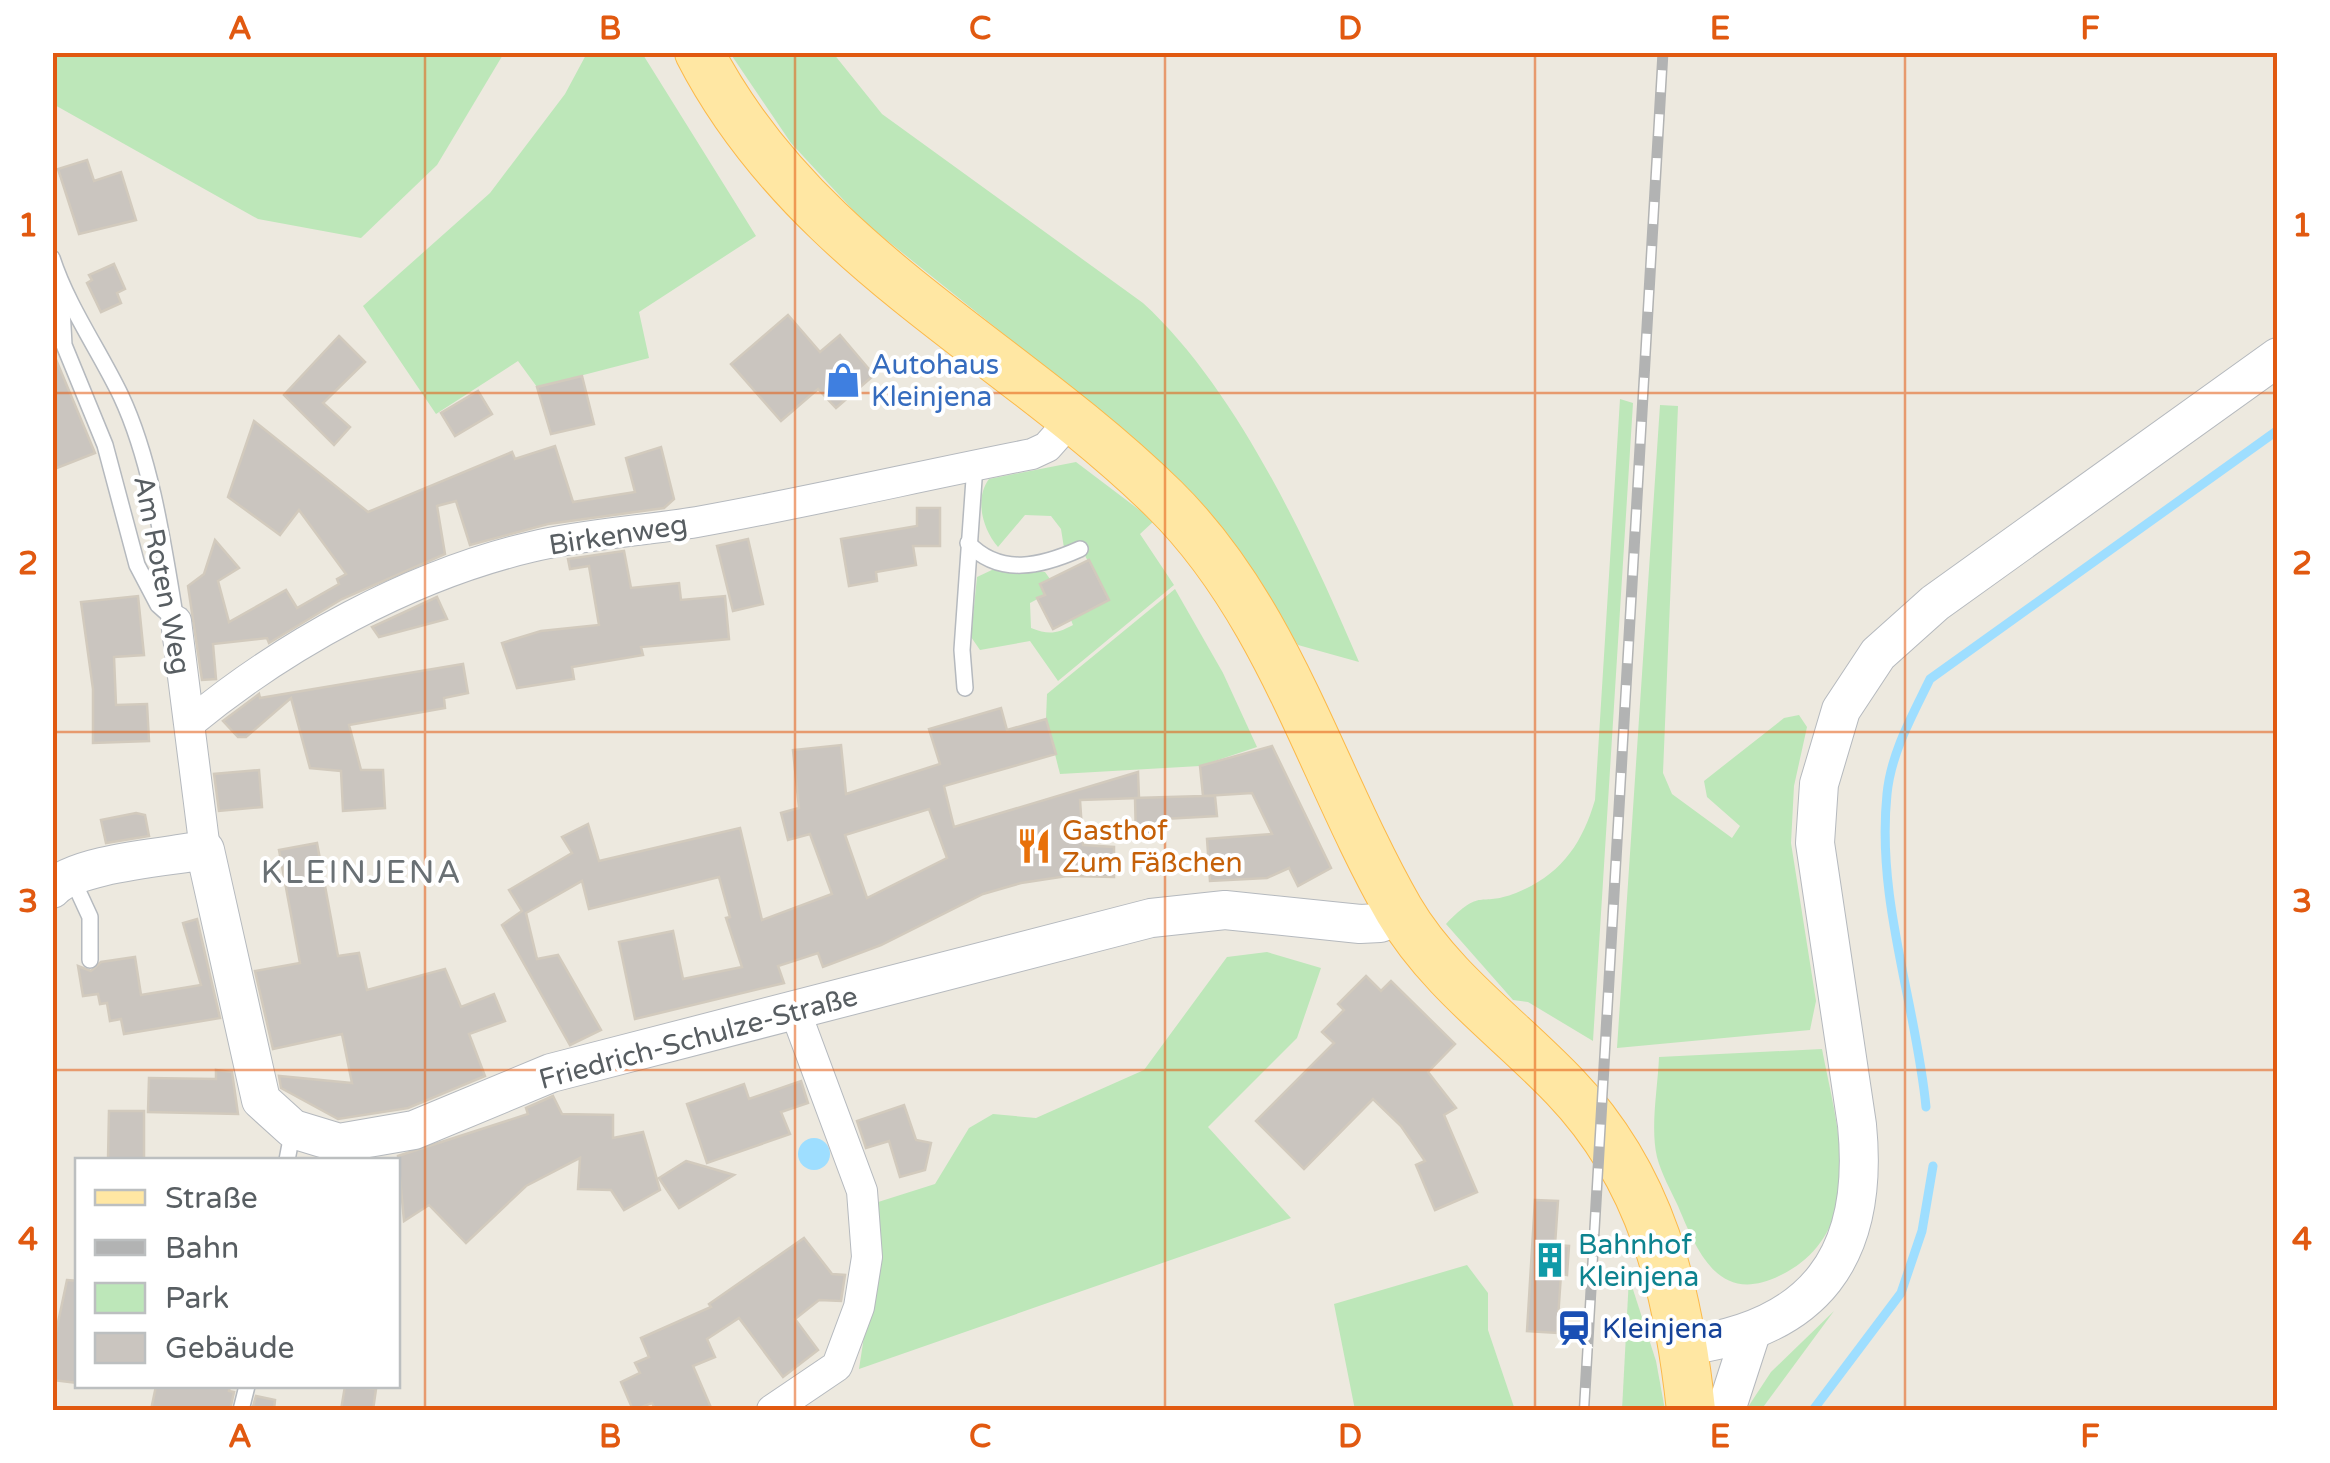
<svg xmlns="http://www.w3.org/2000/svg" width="2330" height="1463" viewBox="0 0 2330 1463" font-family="'Varela Round',sans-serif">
  <rect width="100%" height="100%" fill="#ede9df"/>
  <g fill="#bde7b9">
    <path d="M53,52H504V53L437,165L361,238L258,219L53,104Z"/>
    <path d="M587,53H642L756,236L639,312L649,358L537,387L518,361L436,414L363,306L490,193L565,94Z"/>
    <path d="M730,53H833L882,114L1143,303C1237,389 1309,545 1359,662L1298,645L1240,557L1066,384L864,222L791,143Z"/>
    <path d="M1620,399L1633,403L1593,1041L1528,1002L1513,1000L1446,924C1483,886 1477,908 1516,893C1561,875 1582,844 1595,800Z"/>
    <path d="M1660,405L1678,406L1663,773L1672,794L1732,838L1740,826L1707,797L1704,781L1784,718L1799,715L1807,727L1794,786L1791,843L1816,1001L1810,1030L1617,1048Z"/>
    <path d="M1076,462L1154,521L1140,534L1174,585L1058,681L1030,641L980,650L971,637L977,577L994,569L1045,572L1050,579L1040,585L1045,595L1030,603L1031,628C1049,635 1056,634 1073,625L1071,620L1108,600L1078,542L1064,548L1061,529L1051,516L1025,515L998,547C983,530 974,499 989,479Z"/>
    <path d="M1175,589L1223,673L1257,747L1200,766L1060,774L1046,719L1047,694Z"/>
    <path d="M1267,952L1321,968L1297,1038L1208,1127L1291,1218L859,1369L878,1246L875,1203L935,1184L969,1128L993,1114L1036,1118L1144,1070L1227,957Z"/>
    <path d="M1822,1049C1831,1097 1847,1152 1838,1201C1832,1233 1813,1258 1785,1273C1722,1307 1700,1259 1678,1206C1671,1191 1661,1173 1657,1157C1650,1127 1658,1087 1659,1057Z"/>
    <path d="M1467,1265L1488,1293V1330L1515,1410H1355L1334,1304Z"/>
    <path d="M1629,1277L1656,1361L1665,1410H1622Z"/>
    <path d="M1834,1311L1761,1410H1746L1771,1372Z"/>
  </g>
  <circle fill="#9edeff" cx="814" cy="1154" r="16"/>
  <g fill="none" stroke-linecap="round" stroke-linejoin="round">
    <g stroke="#9edeff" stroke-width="9">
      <path d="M1926,1107C1916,1003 1876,901 1887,794C1891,753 1912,716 1930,679L2278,430"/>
      <path d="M1813,1410L1901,1293L1922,1231L1933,1166"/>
    </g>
  </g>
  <g fill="#cac5bf" stroke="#d2cabd" stroke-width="2.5" fill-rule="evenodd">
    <path d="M87,160L94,181L121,172L136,220L79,234L58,169Z"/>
    <path d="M114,264L125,289L117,293L121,303L101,312L87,283L92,280L89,275Z"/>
    <path d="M788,315L820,352L840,335L874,375L836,408L818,389L781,421L731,364Z"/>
    <path d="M339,336L365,362L323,403L350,427L334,445L284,395Z"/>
    <path d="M52,350L95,453L52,470Z"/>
    <path d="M582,376L594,424L551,434L537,387Z"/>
    <path d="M478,391L492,414L455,436L441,413Z"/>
    <path d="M254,421L368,512L512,452L515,459L555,446L573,502L635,492L626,458L661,447L674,499L664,508L548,524L470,545L456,501L437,506L445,554L342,599L269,643L267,638L213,644L216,679L202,680L188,586L204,574L215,540L239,568L218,581L229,622L286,590L297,608L339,584L337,579L346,574L299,510L280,535L228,497Z"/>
    <path d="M917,508H940V546H913L916,565L876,572L877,581L849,586L841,539L917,526Z"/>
    <path d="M748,539L763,604L733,611L717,546Z"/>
    <path d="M624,551L631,588L679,583L681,600L725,596L729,639L641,647L643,655L572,667L574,679L517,688L502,643L541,631L599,625L589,566L570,569L568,559Z"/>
    <path d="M1089,560L1109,600L1053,629L1037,598L1045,595L1040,584Z"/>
    <path d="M138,596L144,655L114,657L116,705L147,704L149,741L93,743V689L81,602Z"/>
    <path d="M437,597L447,619L379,637L372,627Z"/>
    <path d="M463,664L468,693L444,698L445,708L349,725L361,770H383L385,808L343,811L341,771L310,768L291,698L246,737H238L223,721L259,694L260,698Z"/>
    <path d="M1001,708L1007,730L1046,719L1056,754L944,786L954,827L1138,772L1139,798L1080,800L1083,845L1114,847V877L1067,876L1021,883L983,894L881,945L823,967L818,953L778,966L784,983L635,1019L619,942L673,931L683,979L742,967L726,918L730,917L719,877L589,909L582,881L526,913L537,959L558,955L601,1030L570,1045L502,925L522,911L509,890L572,853L562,837L588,824L599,861L740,828L762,920L832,894L810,834L788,840L781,813L799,808L793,750L841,745L846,794L940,764L929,729ZM929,809L947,858L867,898L845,835Z"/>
    <path d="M1272,746L1331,868L1298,886L1289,868L1267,878L1210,881L1207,839L1272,834L1252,793L1204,796H1215L1217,816L1163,819V837L1136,839L1135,798L1203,796L1200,766Z"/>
    <path d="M259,770L262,807L219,811L214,774Z"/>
    <path d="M136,813L145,815L149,836L106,843L101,820Z"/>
    <path d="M317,843L338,956L359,953L367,990L445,969L461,1007L494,994L505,1021L469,1034L485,1076L408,1108L338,1119L281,1088L279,1076L352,1083L342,1034L273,1049L255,971L300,963L279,850Z"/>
    <path d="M197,919L220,1018L124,1034L121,1019L110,1021L107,1003L100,1004L98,994L83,996L78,966L91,971L101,962L135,957L141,995L201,985L183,923Z"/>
    <path d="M1366,976L1381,991L1391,981L1455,1044L1428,1072L1456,1108L1444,1115L1477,1192L1435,1210L1416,1165L1425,1161L1401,1126L1373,1099L1304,1169L1256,1121L1334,1043L1322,1032L1344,1010L1338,1004Z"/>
    <path d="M216,1070L232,1072L238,1114L148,1112L149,1078L216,1079Z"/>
    <path d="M801,1081L808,1103L781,1112L790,1134L707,1163L687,1104L744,1084L749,1099Z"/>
    <path d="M553,1096L562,1114L613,1115V1138L643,1132L660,1190L624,1210L611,1190L578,1189L580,1158L526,1186L466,1243L429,1205L404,1221L398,1156L528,1114L526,1108Z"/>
    <path d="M904,1105L916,1140L931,1143L925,1170L900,1177L889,1141L866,1148L857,1121Z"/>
    <path d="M109,1111H144V1160H108Z"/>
    <path d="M686,1161L734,1175L679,1208L659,1178Z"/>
    <path d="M1535,1200L1558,1201L1555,1245L1569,1246L1567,1275L1561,1274L1557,1333L1527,1331Z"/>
    <path d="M804,1238L832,1274L845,1275L841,1301L819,1300L795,1319L818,1350L783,1377L739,1318L707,1339L715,1357L693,1366L712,1410H656L652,1403L633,1410L621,1382L640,1373L635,1363L649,1357L641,1338L711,1307L709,1304Z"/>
    <path d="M67,1280L78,1281V1383L52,1380V1351Z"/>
    <path d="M156,1386H230L229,1391L234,1392L230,1410H151Z"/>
    <path d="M345,1386L376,1389L373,1410H341Z"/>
    <path d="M256,1396L275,1400L274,1410H252Z"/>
  </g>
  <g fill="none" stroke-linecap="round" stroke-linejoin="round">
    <defs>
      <g id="service">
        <path d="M52,258C68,307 99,350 121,396C152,462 164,549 176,621"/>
        <path d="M61,291L64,345L105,445L137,565L158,605L176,621"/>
        <path d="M968,543C1000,577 1042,566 1080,549"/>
        <path d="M965,688L962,650L975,465"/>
        <path d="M72,878L90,917V960"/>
        <path d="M287,1160L293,1129"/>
        <path d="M241,1410L247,1386"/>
      </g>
      <g id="minor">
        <path d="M176,621L205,850"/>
        <path d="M190,723C284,645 411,575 531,547C585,534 642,531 697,522C809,502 920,476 1032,454L1047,447L1071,420"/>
        <path d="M772,1410L837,1366L859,1307L867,1257L862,1191L794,1008"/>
      </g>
      <g id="tertiary">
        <path d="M52,889C75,863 169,857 205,850L261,1100L293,1129L339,1143L414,1130L551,1073L1151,918L1225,910L1360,924L1380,923L1401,914"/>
        <path d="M1683,1346C1815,1330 1870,1256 1857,1125L1815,843L1819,784L1841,710L1878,654L1935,603L2278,357"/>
        <path d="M1726,1410L1751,1333"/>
      </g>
      <path id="primary" d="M699,52C802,253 1009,347 1164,499C1279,612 1321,774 1399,910C1440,980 1510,1029 1565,1087C1652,1178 1678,1289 1691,1410"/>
    </defs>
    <use href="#service" stroke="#b5b9be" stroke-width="18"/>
    <use href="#minor" stroke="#b5b9be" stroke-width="32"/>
    <use href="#tertiary" stroke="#b5b9be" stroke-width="40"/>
    <use href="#primary" stroke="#fcb949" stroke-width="50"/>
    <use href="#service" stroke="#fff" stroke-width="15"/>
    <use href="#minor" stroke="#fff" stroke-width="30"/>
    <use href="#tertiary" stroke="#fff" stroke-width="38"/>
    <use href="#primary" stroke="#ffe7a3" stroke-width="48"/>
    <defs>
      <path id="rail" d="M1584,1410L1663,52"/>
    </defs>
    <use href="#rail" stroke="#b2b3b3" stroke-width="11"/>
    <use href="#rail" stroke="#fff" stroke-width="8" stroke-dasharray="22" stroke-linecap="butt"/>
  </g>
  <path fill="none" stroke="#e15910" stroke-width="2.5" stroke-opacity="0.55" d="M425,52V1410M795,52V1410M1165,52V1410M1535,52V1410M1905,52V1410M52,393H2278M52,732H2278M52,1070H2278"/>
  <defs>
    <symbol id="shop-bare" viewBox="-9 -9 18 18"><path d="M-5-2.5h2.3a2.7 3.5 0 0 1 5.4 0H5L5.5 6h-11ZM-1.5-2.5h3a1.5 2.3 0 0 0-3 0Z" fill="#3f7fe0" stroke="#fff" stroke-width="2.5" paint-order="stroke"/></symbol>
    <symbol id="restaurant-bare" viewBox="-9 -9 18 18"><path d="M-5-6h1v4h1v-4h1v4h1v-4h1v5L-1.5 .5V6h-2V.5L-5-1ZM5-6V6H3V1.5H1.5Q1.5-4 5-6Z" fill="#e8710a" stroke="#fff" stroke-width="2.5" paint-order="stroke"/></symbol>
    <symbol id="building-bare" viewBox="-9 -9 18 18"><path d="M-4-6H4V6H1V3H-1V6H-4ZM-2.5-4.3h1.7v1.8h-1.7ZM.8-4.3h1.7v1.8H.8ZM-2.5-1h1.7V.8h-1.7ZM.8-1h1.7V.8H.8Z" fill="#0f9aa8" stroke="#fff" stroke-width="2.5" paint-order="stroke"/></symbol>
    <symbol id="station-bare" viewBox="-9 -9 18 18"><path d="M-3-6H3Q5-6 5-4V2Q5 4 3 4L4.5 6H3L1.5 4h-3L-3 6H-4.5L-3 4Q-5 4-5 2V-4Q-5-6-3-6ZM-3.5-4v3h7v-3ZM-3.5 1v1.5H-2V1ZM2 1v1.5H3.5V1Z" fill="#1a4fb4" stroke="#fff" stroke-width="2.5" paint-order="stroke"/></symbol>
  </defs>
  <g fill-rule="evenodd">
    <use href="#shop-bare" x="818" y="355" width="50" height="50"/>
    <use href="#restaurant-bare" x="1009" y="821" width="50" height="50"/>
    <use href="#building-bare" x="1525" y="1235" width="50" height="50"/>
    <use href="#station-bare" x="1549" y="1303" width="50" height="50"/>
  </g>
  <g text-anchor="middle" stroke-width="8" stroke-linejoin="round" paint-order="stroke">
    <g font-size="28" fill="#366cbe" stroke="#fff" text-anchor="start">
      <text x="871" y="374">Autohaus<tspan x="871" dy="32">Kleinjena</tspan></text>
    </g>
    <g font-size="28" fill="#585e62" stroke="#fff">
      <text transform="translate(618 534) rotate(-9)" y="10">Birkenweg</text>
      <text transform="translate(163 575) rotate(79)" y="10">Am Roten Weg</text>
      <text transform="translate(698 1037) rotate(-15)" y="10">Friedrich-Schulze-Straße</text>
    </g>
    <g font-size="28" fill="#c56008" stroke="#fff" text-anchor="start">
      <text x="1062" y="840">Gasthof<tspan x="1062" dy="32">Zum Fäßchen</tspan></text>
    </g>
    <g font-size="28" fill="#0d838f" stroke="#fff" text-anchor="start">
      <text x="1578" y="1254">Bahnhof<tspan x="1578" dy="32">Kleinjena</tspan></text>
    </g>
    <g font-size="28" fill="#164399" stroke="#fff" text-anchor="start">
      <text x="1602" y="1338">Kleinjena</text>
    </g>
    <g font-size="32" letter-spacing="2.5" fill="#697074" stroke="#fff">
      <text x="362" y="883">KLEINJENA</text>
    </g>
  </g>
  <rect width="2330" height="1463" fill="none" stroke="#ffffff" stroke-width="110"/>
  <rect x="75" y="1158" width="325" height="230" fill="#ffffff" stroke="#bcbfc0" stroke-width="2.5"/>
  <rect x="95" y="1190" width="50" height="15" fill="#ffe7a3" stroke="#bcbfc0" stroke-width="2.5"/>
  <text x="165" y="1208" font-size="30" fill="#585e62">Straße</text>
  <rect x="95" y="1240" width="50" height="15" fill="#b2b3b3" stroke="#bcbfc0" stroke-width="2.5"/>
  <text x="165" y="1258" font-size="30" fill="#585e62">Bahn</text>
  <rect x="95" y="1283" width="50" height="30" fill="#bde7b9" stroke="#bcbfc0" stroke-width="2.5"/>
  <text x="165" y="1308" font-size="30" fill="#585e62">Park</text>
  <rect x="95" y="1333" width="50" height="30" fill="#cac5bf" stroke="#bcbfc0" stroke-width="2.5"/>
  <text x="165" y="1358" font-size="30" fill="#585e62">Gebäude</text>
  <rect x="55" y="55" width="2220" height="1353" fill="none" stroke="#e15910" stroke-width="4"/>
  <g font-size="32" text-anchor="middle" font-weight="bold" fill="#e15910">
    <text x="240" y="39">A</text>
    <text x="610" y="39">B</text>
    <text x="980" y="39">C</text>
    <text x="1350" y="39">D</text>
    <text x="1720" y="39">E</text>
    <text x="2090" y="39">F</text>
    <text x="28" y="236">1</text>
    <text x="2302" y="236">1</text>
    <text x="28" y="574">2</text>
    <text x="2302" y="574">2</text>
    <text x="28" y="912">3</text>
    <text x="2302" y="912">3</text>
    <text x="28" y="1250">4</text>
    <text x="2302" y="1250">4</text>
    <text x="240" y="1447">A</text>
    <text x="610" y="1447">B</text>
    <text x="980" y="1447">C</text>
    <text x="1350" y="1447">D</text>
    <text x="1720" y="1447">E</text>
    <text x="2090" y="1447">F</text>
  </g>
</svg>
